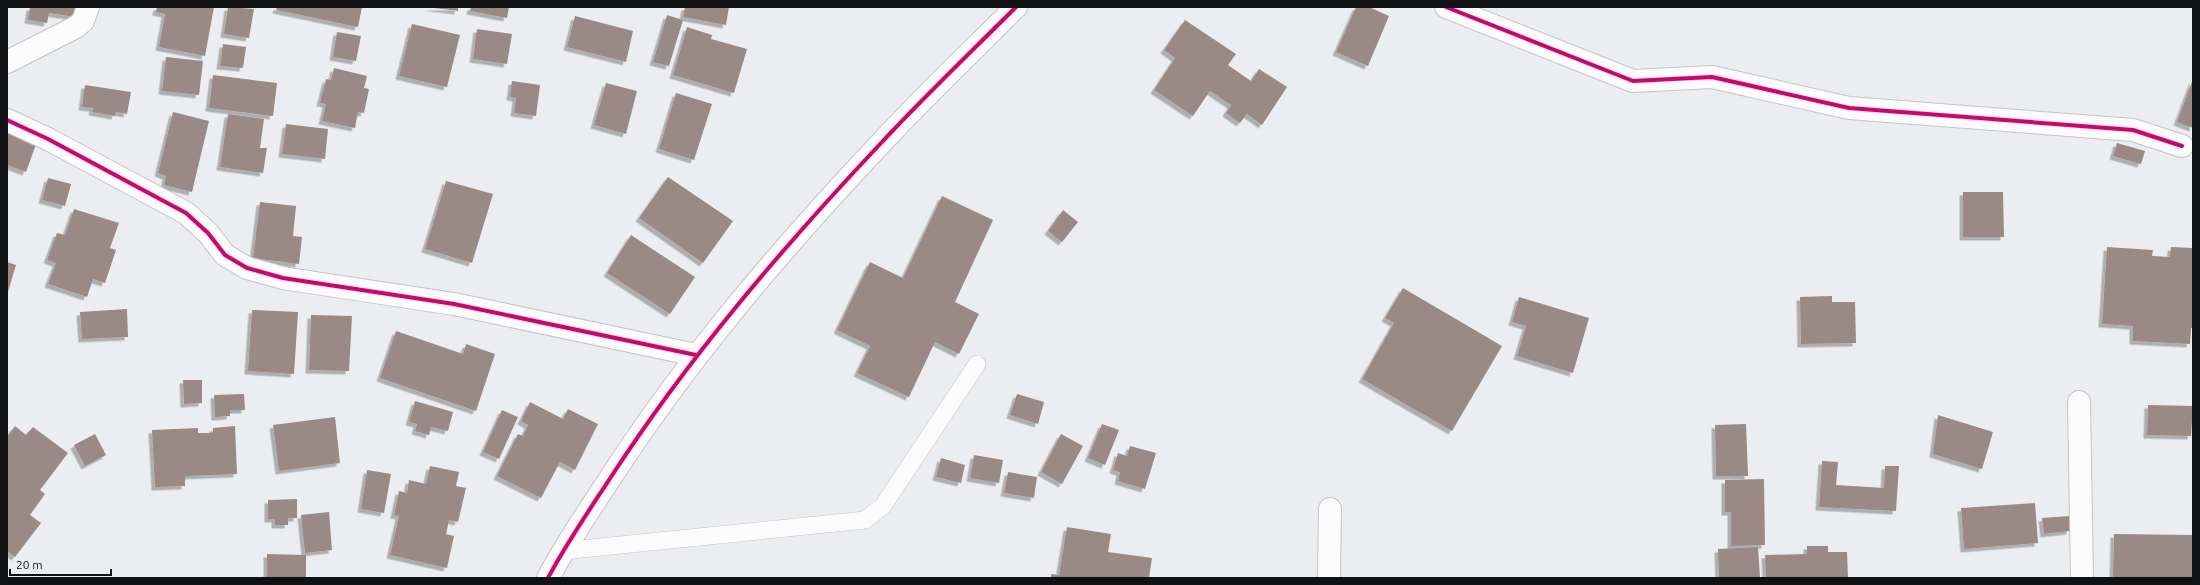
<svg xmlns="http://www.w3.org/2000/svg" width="2200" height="585" viewBox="0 0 2200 585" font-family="Ubuntu,sans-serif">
  <defs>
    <filter id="shadow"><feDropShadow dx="-3.5" dy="3.5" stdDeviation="0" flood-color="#0004"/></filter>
  </defs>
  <rect width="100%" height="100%" fill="#ebedf0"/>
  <g fill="#9a8a85" filter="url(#shadow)">
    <path d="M30,7H77L76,17L49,13L47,23L28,20Z"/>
    <path d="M157,7H214L205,56L159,47L165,14L156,12Z"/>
    <path d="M228,7L254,9L249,38L224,34Z"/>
    <path d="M277,7H362L358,27L276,10Z"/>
    <path d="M426,7H458V11Z"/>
    <path d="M471,7H509L507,18L470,11Z"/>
    <path d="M685,7H729L726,25L683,17Z"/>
    <path d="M1356,7H1369L1389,16L1368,66L1336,52Z"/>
    <path d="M667,15L683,20L669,66L653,62Z"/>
    <path d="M575,16L633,31L626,62L567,47Z"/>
    <path d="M1185,20L1236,54L1228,65L1251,81L1259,69L1287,87L1262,125L1247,114L1240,123L1226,113L1231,105L1210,91L1193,116L1154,90L1175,58L1164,50Z"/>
    <path d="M412,24L460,35L447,87L399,76Z"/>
    <path d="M687,27L712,35L711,39L747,49L734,93L673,75Z"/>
    <path d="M477,29L512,34L507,64L473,59Z"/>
    <path d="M337,32L361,36L356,61L333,57Z"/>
    <path d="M223,44L246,47L243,68L220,66Z"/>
    <path d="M166,57L203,61L199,95L162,91Z"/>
    <path d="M334,68L367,76L364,88L369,89L364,113L358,112L355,128L322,121L326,104L320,103L326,79L331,80Z"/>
    <path d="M213,75L277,83L273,116L209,108Z"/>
    <path d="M2193,79V128L2177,122Z"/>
    <path d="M512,81L540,85L536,116L514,113L516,98L510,97Z"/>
    <path d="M606,83L637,91L626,134L594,125Z"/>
    <path d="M85,85L131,92L127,114L116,112L115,116L92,112L93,108L82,107Z"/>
    <path d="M676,93L712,104L694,160L659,149Z"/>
    <path d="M173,112L209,121L192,192L164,185L166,176L158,173Z"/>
    <path d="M228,114L264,119L260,148H267L263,173L220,167Z"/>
    <path d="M286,124L328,129L325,159L282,154Z"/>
    <path d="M7,128L38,139L26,172L7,165Z"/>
    <path d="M2117,143L2145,151L2141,164L2113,156Z"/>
    <path d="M668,177L733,221L703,263L639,218Z"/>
    <path d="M48,178L71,184L65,206L42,200Z"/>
    <path d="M446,181L493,194L472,263L425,249Z"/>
    <path d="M1963,192H2003L2004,237H1963Z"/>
    <path d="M942,196L993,220L955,302L979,314L959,354L935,342L909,397L857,373L870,346L837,330L870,262L903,278Z"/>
    <path d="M260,202L296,206L293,236L302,237L299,264L253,258Z"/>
    <path d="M74,209L119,223L110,248L116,250L105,283L93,279L87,297L48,284L56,263L47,260L57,233L65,235Z"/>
    <path d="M1063,210L1078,222L1062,242L1048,231Z"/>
    <path d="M631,235L695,277L670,314L607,273Z"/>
    <path d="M2107,247L2153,250L2152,256L2170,257L2171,247L2193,248V328H2191L2190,344L2133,341V326L2102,324Z"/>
    <path d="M7,262L16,265L7,295Z"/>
    <path d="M1403,288L1502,346L1452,431L1362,379L1394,323L1385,318Z"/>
    <path d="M1832,296V302H1855L1856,343L1801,344L1800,297Z"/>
    <path d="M1519,297L1589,318L1573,373L1517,356L1526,326L1512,322Z"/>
    <path d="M127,309L128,337L82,339L80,312Z"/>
    <path d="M252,310L298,312L294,374L248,371Z"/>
    <path d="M311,315L352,316L349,371L309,370Z"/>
    <path d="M396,331L463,354L466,344L495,354L476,411L380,378Z"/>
    <path d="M183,380H202V403L184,404Z"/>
    <path d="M244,394L245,410H230V416L215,417L214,395Z"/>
    <path d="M1017,394L1044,402L1038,424L1010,415Z"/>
    <path d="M415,401L453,412L448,431L431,427L429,435L415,431L417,424L409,422Z"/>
    <path d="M530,402L563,419L568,409L598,424L575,470L560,462L541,498L497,476L518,434L523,436L528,425L521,421Z"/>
    <path d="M2148,405L2193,406L2191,436L2147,435Z"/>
    <path d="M502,410L518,417L499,459L483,452Z"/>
    <path d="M1938,415L1993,432L1982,469L1933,454Z"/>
    <path d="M335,417L340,463L279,471L273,425Z"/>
    <path d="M1102,424L1119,430L1105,465L1088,458Z"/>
    <path d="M1746,424L1748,476H1716L1715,425Z"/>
    <path d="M15,426L26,435L33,427L68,453L40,490L45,494L30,515L41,523L15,557L7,551V437Z"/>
    <path d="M235,426L237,474L185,476V486L155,487L152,430L198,428V433H213V428Z"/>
    <path d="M95,434L106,455L85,466L74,445Z"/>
    <path d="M1061,434L1083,446L1062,484L1041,472Z"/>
    <path d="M1130,446L1156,453L1145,489L1118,481L1120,472L1113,470L1118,453L1127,456Z"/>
    <path d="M974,455L1003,460L999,483L970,478Z"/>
    <path d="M941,458L965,465L961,483L936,477Z"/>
    <path d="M1822,461L1838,462L1836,485L1884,488L1885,466H1899L1896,511L1819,507Z"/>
    <path d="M430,466L459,472L456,486L466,488L458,522L449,520L446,534L454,536L447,568L390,555L399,516L394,515L399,491L407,493L409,480L426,484Z"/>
    <path d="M367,470L391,474L384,513L361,509Z"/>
    <path d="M1008,472L1037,477L1034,498L1004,493Z"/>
    <path d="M1764,479L1765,545L1731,546V512H1725V480Z"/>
    <path d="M297,499V518H288V525H275V519H268V500Z"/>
    <path d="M2035,503L2038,543L1964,549L1961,508Z"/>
    <path d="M329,512L332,550L305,553L301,515Z"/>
    <path d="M2069,516L2070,531L2044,534L2042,518Z"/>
    <path d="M1067,527L1111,534L1108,552L1152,558L1149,578H1051V574L1059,575Z"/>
    <path d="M2114,534L2193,535V578H2113Z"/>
    <path d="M1807,546H1828V552H1847L1848,578H1766L1765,555L1807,554Z"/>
    <path d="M1758,547L1760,578H1719L1718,549Z"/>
    <path d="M267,554L306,555V577H267Z"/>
  </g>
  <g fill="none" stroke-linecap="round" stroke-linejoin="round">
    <defs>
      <path id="lane" d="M562,551L865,520L883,506L977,364"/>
      <g id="street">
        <path d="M1446,7L1633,81L1712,77L1849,108L2133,130L2182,146"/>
        <path d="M7,62L76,27L83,21L88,7"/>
        <path d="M7,120L48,139L186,213L208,233L225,255L247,268L283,278L454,304L696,355"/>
        <path d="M2079,402L2082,578"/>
        <path d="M548,578C566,544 588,512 609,480C688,358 782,248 882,142C925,96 971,52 1016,7"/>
        <path d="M1329,578L1330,509"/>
      </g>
    </defs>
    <use href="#lane" stroke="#c3c4c6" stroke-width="18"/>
    <use href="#street" stroke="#c3c4c6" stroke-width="24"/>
    <use href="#lane" stroke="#fcfcfd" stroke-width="17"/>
    <use href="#street" stroke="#fcfcfd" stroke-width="22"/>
    <defs>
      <g id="cycleway">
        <path d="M1446,7L1633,81L1712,77L1849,108L2133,130L2182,146"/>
        <path d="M7,120L48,139L186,213L208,233L225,255L247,268L283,278L454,304L696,355"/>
        <path d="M548,578C566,544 588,512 609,480C688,358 782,248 882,142C925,96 971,52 1016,7"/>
      </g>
    </defs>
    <use href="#cycleway" stroke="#eaedf1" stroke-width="6"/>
    <use href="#cycleway" stroke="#d6006c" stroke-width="4"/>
  </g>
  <rect width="2200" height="585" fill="none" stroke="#101113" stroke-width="16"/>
  <path d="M10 569v6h101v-6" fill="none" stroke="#101113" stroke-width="2"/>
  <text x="16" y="569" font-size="12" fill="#101113" stroke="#eaedf1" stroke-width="3" paint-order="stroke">20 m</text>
</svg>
